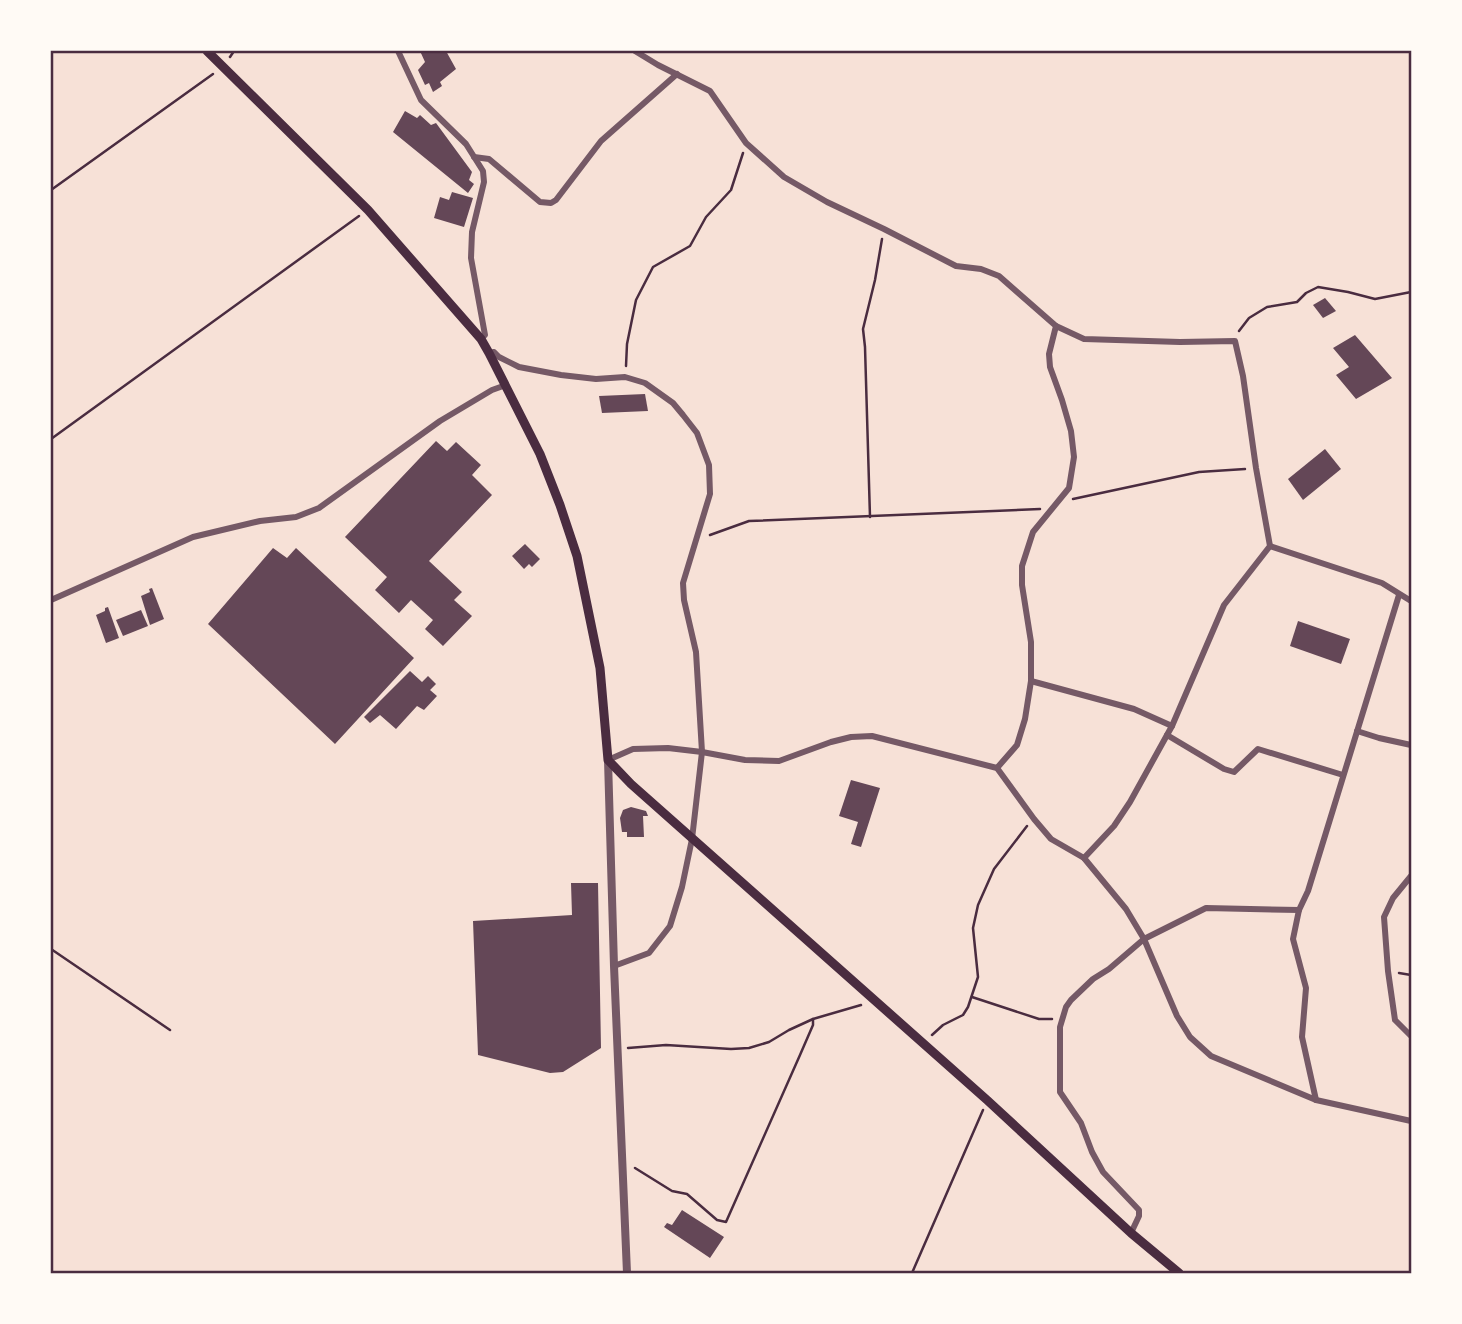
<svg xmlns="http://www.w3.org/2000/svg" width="1462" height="1324" viewBox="0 0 1462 1324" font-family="Raleway,sans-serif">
  <rect width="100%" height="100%" fill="#f7e1d7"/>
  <g fill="#644757">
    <path d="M420,51H446L456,69L440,82L442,86L433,92L429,83L425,85L418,70L425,62Z"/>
    <path d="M405,111L417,118L420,115L431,125L436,123L472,172L469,180L474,184L468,193L393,132Z"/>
    <path d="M452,192L473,198L464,227L434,218L440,197L449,200Z"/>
    <path d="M1325,298L1336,311L1323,318L1313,305Z"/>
    <path d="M1355,335L1392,378L1356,399L1336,375L1349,367L1333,348Z"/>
    <path d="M645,394L648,411L602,413L599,396Z"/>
    <path d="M436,441L447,451L456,442L481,465L472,475L492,495L429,561L462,592L454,600L472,616L443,646L425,629L433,620L411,600L399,613L375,590L387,577L345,537Z"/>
    <path d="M1325,449L1341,469L1303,500L1288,479Z"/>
    <path d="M525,544L540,559L532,567L529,564L524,569L512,556Z"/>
    <path d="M273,548L287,558L296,548L414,658L335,744L208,624Z"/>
    <path d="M152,588L164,619L150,625L141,596L150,592L149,589Z"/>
    <path d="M108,607L119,638L106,643L96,615L105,611V608Z"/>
    <path d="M141,610L148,626L123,636L116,620Z"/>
    <path d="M1298,621L1350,639L1341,664L1290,646Z"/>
    <path d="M410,671L422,682L428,676L436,684L430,690L437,696L424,710L417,706L396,729L380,715L370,723L364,717Z"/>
    <path d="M851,780L880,788L861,847L851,844L858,822L839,816Z"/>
    <path d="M631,807L646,811L648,816H643L644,837H627V832H622L620,818L623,810Z"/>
    <path d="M571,883H598L601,1048L563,1072L550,1073L478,1055L473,921L572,915Z"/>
    <path d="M682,1210L724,1237L710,1258L664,1227L667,1223L672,1225Z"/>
  </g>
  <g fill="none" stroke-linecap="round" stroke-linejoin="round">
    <g stroke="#4a2c40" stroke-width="2.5">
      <path d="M230,57L234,51"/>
      <path d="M51,190L213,74"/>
      <path d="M1239,331L1249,318L1267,307L1297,302L1306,293L1318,287L1348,292L1375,299L1411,292"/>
      <path d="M626,366L627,344L636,300L653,267L690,246L706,217L731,190L743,153"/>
      <path d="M51,439L359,216"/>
      <path d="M1073,499L1199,472L1245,469"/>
      <path d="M870,517L865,347L863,329L875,280L882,239"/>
      <path d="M710,535L749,521L1040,509"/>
      <path d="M51,949L170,1030"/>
      <path d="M1399,973L1411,975"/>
      <path d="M972,997L1039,1019H1052"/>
      <path d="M932,1035L943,1025L963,1015L968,1007L978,977L973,928L978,905L994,869L1027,826"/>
      <path d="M628,1048L666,1045L731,1049L749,1048L769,1042L789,1030L813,1019L861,1005"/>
      <path d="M635,1168L672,1191L687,1194L717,1220L726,1222L800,1055L813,1025V1019"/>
      <path d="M912,1273L983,1110"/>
    </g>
    <g stroke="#755966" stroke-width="6">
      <path d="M398,51L421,100L466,144L483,171L484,182L472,232L471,258L485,335L481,339"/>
      <path d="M635,51L658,65L710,91L746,143L784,177L827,202L884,229L956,266L981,269L999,276L1056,326L1049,354L1050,367L1062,400L1071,431L1074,457L1069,488L1033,532L1022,566V585L1031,642V681L1025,719L1017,745L997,768"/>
      <path d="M474,157L489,159L540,202L551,203L556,200L601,141L677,74"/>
      <path d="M1056,326L1084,339L1180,342L1235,341L1243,376L1256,468L1270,546L1224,605L1172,726L1130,802L1114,826L1084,858"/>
      <path d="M489,353L494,352L499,357L519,367L561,375L596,379L625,377L645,383L673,403L683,415L697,433L709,465L710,494L683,583L684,600L696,652L702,752L692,839L682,887L670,926L649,953L614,966"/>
      <path d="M1270,546L1382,583L1411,601"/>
      <path d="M51,600L193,537L260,521L296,517L319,508L440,421L492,390L506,385"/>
      <path d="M1031,681L1134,709L1172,726"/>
      <path d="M1357,731L1379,738L1411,745"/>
      <path d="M1167,735L1224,769L1234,772L1258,749L1343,775"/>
      <path d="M608,760L633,749L668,748L702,752L745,760L779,761L831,742L851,737L872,736L997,768L1034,819L1051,839L1084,858L1126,909L1144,939L1177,1016L1190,1037L1211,1056L1316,1100L1411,1121"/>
      <path d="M1411,876L1393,898L1384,917L1388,971L1395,1020L1411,1036"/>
      <path d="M1316,1100L1302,1037L1306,988L1293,939L1299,910L1308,891L1399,595"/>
      <path d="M1131,1233L1139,1216V1210L1103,1172L1092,1152L1081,1123L1060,1092V1027L1066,1007L1071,1000L1093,979L1109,969L1144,939L1206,908L1299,910"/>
    </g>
    <path stroke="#755966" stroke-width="8" d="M608,760L614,966L627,1273"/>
    <path stroke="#4a2c40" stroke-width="9" d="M207,51L368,210L481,339L489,353L540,454L560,505L577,556L600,668L608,760L631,784L987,1100L1131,1233L1179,1273"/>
  </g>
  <rect width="1462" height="1324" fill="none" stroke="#fffaf5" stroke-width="105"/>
  <rect x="52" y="52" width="1358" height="1220" fill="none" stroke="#4a2c40" stroke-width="2.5"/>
</svg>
